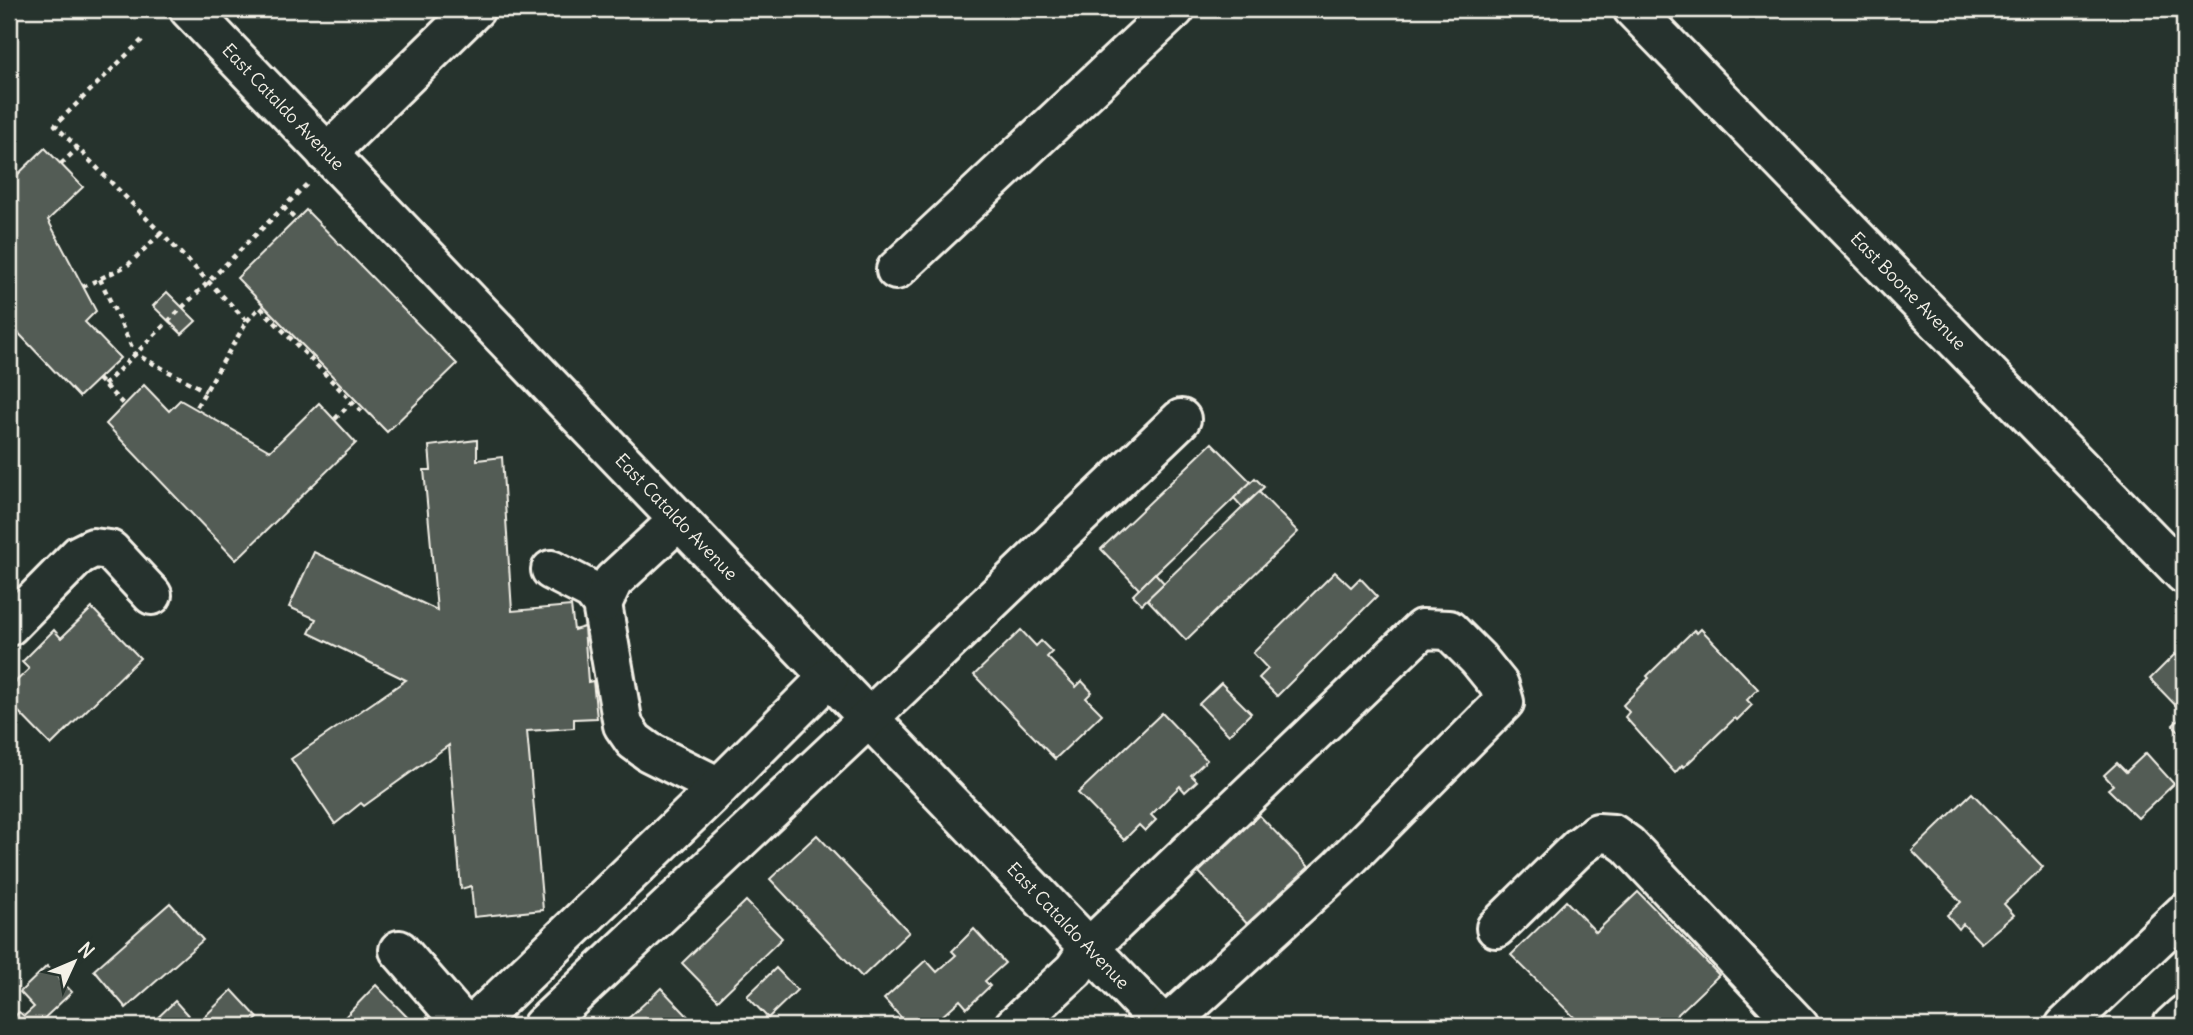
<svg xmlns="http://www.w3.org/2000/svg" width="2193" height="1035" viewBox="0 0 2193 1035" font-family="Delius,sans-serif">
  <rect width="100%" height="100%" fill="#26332d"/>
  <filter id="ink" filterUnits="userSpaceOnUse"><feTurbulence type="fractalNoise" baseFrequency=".0143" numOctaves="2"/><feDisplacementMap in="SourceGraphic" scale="14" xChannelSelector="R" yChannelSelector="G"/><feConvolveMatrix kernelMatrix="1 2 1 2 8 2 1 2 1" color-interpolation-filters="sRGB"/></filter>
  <g filter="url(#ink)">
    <g fill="#525c55" stroke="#f4f1e8" stroke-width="2">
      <path d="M45,148L83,187L48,220L96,311L85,322L120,358L79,397L9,323V183Z"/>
      <path d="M306,210L457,364L387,432L237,278Z"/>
      <path d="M167,292L196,321L182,334L153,306Z"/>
      <path d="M144,385L169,411L180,400L270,451L319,403L356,443L236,560L106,424Z"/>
      <path d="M477,440V460L502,457L512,611L571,606L574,630L584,627L588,682L593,681L597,718L574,719V728L527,731L543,910L474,917L471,886L461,889L449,745L364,806L361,803L335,824L291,759L406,680L309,633L316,619L289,607L314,552L437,610L424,470H431L429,446Z"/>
      <path d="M1212,443L1251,482L1139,589L1101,549Z"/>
      <path d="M1255,478L1264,487L1242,507L1234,498Z"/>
      <path d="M1259,492L1298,532L1186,640L1147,599Z"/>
      <path d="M1335,572L1351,587L1360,578L1377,596L1277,696L1259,678L1268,669L1253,653Z"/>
      <path d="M1155,573L1164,583L1142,604L1133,595Z"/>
      <path d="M92,608L140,658L51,745L9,702V688L29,669L22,662L54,630L61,638Z"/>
      <path d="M1701,629L1758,689L1747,700L1752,705L1737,720L1735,718L1684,767L1682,765L1675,773L1625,717L1629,712L1623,705L1649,678L1647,676L1694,630L1697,633Z"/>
      <path d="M1021,630L1036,646L1041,641L1052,652L1047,657L1076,687L1082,681L1092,692L1086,698L1102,714L1055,759L974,675Z"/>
      <path d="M2175,654L2184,664V714L2150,679Z"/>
      <path d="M1221,683L1251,713L1229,735L1199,704Z"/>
      <path d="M1162,713L1207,760L1191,775L1197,781L1185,792L1180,786L1151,815L1156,820L1145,831L1139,825L1124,840L1078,793Z"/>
      <path d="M2184,715V736L2173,725Z"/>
      <path d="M2146,753L2174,784L2138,818L2108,789L2113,785L2104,775L2117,763L2126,772Z"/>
      <path d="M1972,793L2043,867L2004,904L2014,915L1981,943L1963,924L1959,929L1947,915L1961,902L1912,851Z"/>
      <path d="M1259,815L1311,869L1250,927L1199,872Z"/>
      <path d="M817,835L909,932L862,977L770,879Z"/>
      <path d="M1638,892L1719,975L1676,1016L1685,1026H1583L1511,955L1566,901L1596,932Z"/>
      <path d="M746,901L782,938L718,1000L682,963Z"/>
      <path d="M170,903L203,940L126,1008L94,970Z"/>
      <path d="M974,929L1005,963L985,981L990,986L967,1008L960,1000L940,1018L943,1021L938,1026H909L884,999L926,960L937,972L956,955L952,951Z"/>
      <path d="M47,966L72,992L36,1026H9V1018L11,1020L19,1012L24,1016L34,1007L20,992Z"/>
      <path d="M776,968L797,990L768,1018L747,996Z"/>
      <path d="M376,985L413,1023L410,1026H352L344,1018Z"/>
      <path d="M661,988L697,1026H620Z"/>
      <path d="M232,990L258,1018L249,1026H195Z"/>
      <path d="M175,1001L193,1021L187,1026H149Z"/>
      <path d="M860,1019L867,1026H853Z"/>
    </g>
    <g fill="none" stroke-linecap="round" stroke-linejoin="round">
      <defs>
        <g id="minor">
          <path id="s1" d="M189,9L1164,1026"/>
          <path id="s2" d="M1633,9L2184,574"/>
          <path d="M327,154L475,9"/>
          <path d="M896,270L1175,9"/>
          <path d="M551,570L592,591L602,604L623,725L634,741L649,752L719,787"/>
          <path d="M602,604L613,581L679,520"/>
          <path d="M9,626L79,555L93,548L110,550L152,595"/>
          <path d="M1496,928L1579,847L1598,833L1613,834L1628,845L1799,1026"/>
          <path d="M399,950L465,1026"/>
          <path d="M472,1026L719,787L829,677"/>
          <path d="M542,1026L869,718L1181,419"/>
          <path d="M1014,1026L1074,970L1089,948L1422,629L1449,630L1478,659L1499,685L1504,702L1339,868L1166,1026"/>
          <path d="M2172,1026L2184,1015"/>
        </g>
        <path id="major" d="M2065,1026L2184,913"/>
      </defs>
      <use href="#minor" stroke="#f4f1e8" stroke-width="44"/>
      <use href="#major" stroke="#f4f1e8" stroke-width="44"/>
      <g stroke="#f4f1e8" stroke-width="4.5" stroke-dasharray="5 5" stroke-linecap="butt">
        <path d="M142,40L55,125L247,321L195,409"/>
        <path d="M61,164L78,148"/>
        <path d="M283,207L296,220"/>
        <path d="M100,279L135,354L206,391"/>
        <path d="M83,287L128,265L161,233"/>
        <path d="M247,321L260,307L364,414"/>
        <path d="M98,379L124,405"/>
        <path d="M104,385L307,184"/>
        <path d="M335,419L352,402"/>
      </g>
      <use href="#minor" stroke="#26332d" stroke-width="38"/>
      <use href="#major" stroke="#26332d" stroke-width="38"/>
    </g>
  </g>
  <g text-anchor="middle" stroke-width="6" stroke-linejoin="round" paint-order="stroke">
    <g font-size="18" fill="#f4f1e8" stroke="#26332d">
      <text dy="6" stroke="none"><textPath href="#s1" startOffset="136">East Cataldo Avenue</textPath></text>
      <text dy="6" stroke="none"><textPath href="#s2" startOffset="394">East Boone Avenue</textPath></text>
      <text dy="6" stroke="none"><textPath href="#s1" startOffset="704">East Cataldo Avenue</textPath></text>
      <text dy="6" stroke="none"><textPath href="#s1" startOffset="1270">East Cataldo Avenue</textPath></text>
    </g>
  </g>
  <rect width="2193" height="1035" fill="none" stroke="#26332d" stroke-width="35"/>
  <rect x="18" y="18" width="2158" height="1000" fill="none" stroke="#f4f1e8" stroke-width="2.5" filter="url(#ink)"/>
  <g transform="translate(74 962) rotate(46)" stroke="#26332d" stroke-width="5" paint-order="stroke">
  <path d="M0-5L12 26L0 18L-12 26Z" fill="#f4f1e8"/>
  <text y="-10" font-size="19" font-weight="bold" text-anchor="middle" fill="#f4f1e8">N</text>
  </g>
</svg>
